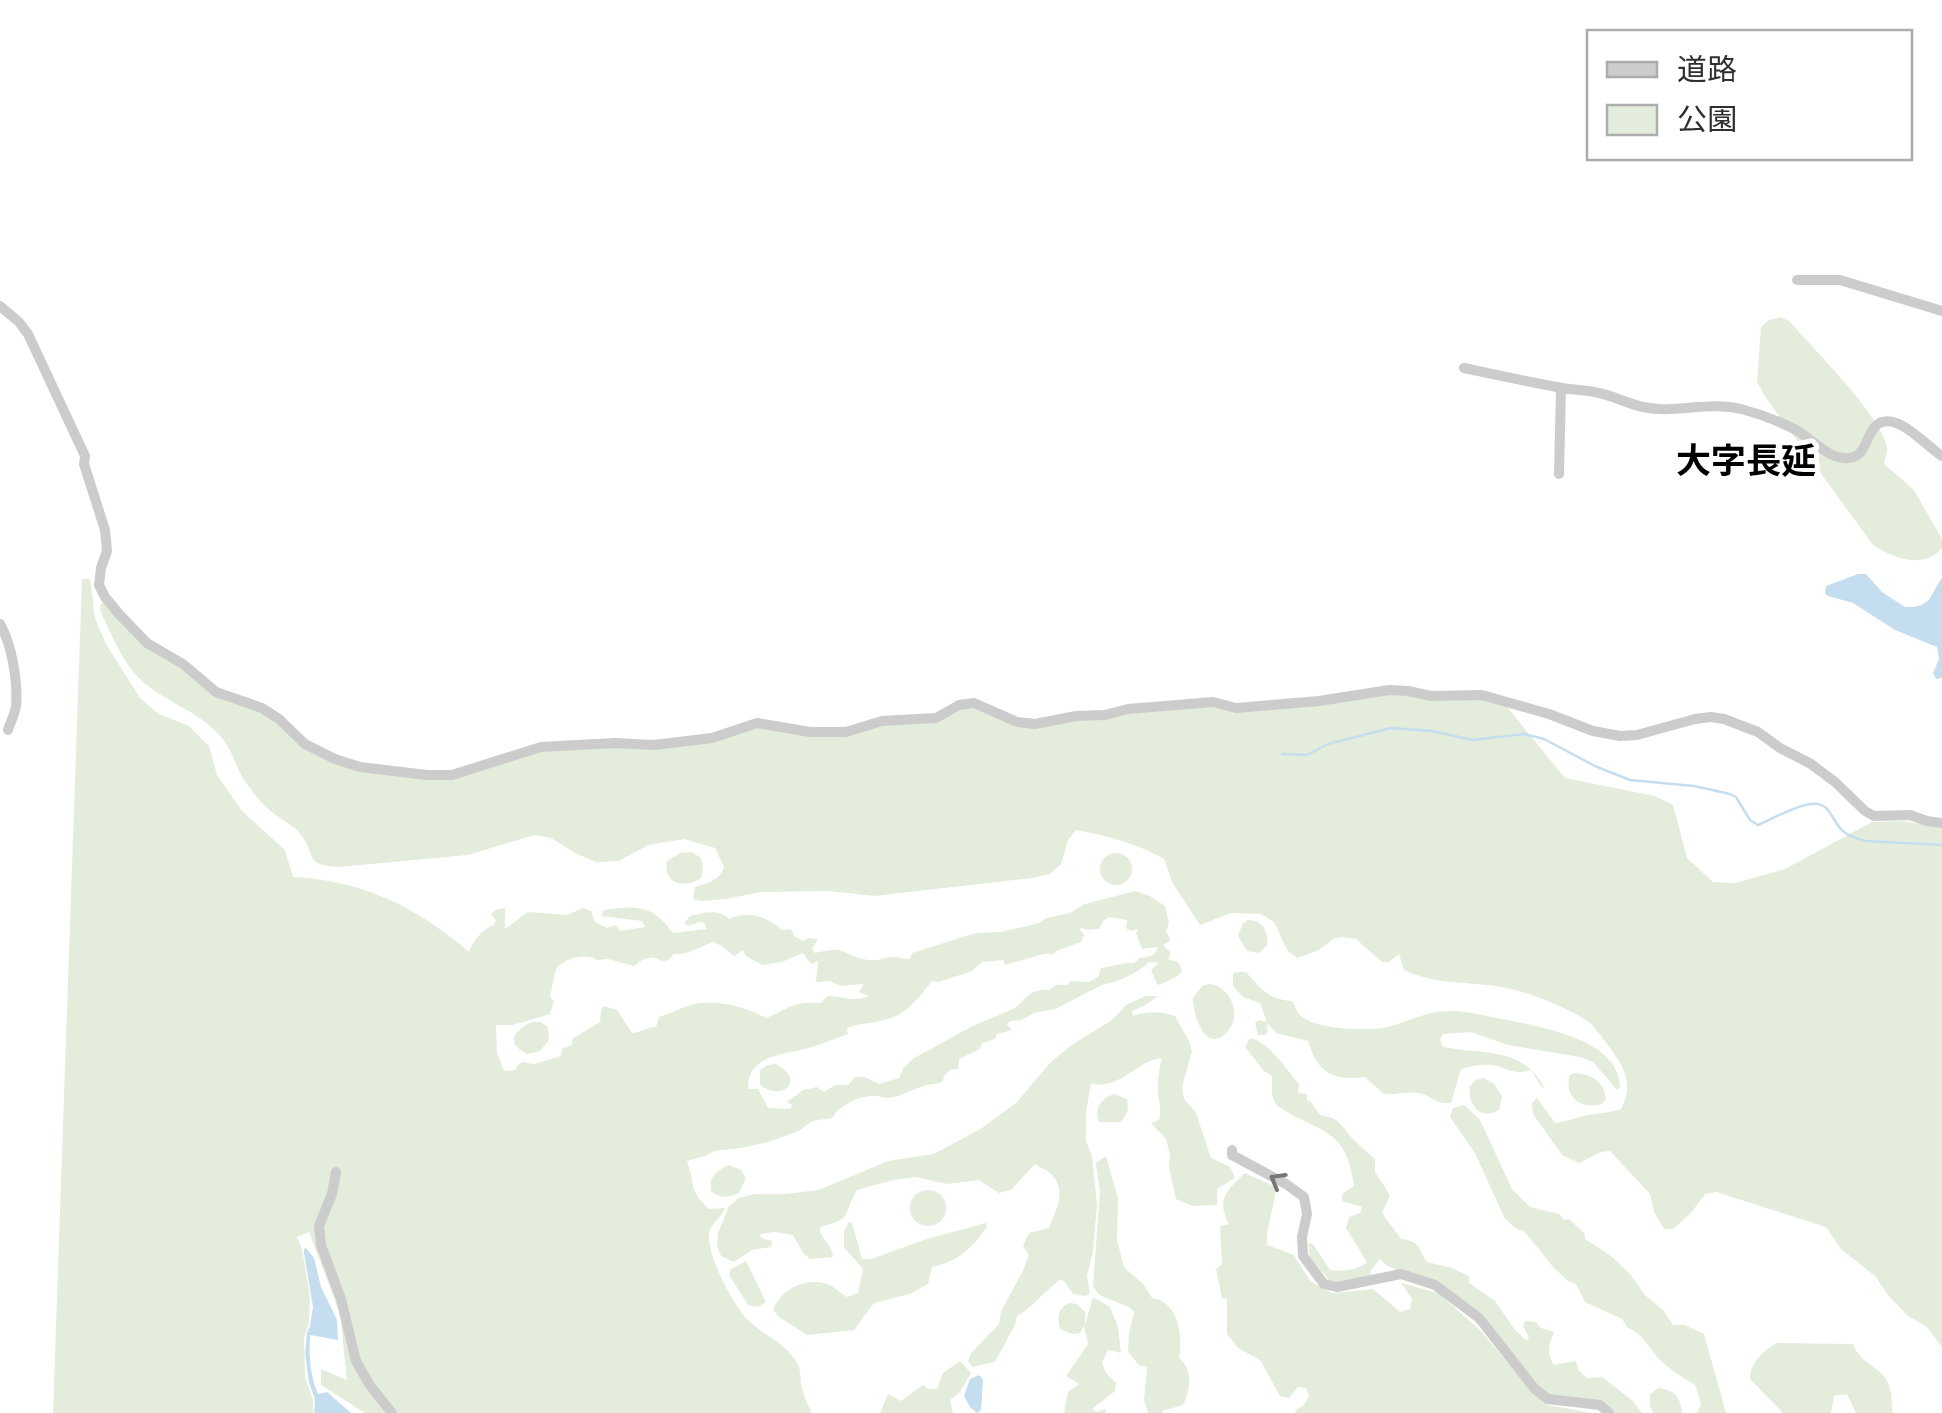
<svg xmlns="http://www.w3.org/2000/svg" width="1942" height="1413" viewBox="0 0 1942 1413" font-family="'Nunito Sans','Noto Sans JP',sans-serif">
  <rect width="100%" height="100%" fill="#fff"/>
  <g fill="#e4eddb" fill-rule="evenodd">
    <path d="M1780,317L1789,321C1809,344 1886,421 1887,448C1888,453 1885,458 1884,464L1914,490L1942,539V548C1924,570 1893,558 1873,545L1766,398L1757,382L1761,327L1769,320Z"/>
    <path d="M82,579H90L95,618L106,644L140,698L159,714L189,726L209,746L217,775L242,811L285,850L293,877C362,880 417,907 469,952C474,940 481,930 494,925L496,920L491,915L495,910L505,908V929L528,912L567,915L583,908L591,911L595,922L607,928L616,925L620,931L645,927L642,921L601,916L604,910C637,905 653,905 673,933L706,929L705,923L700,922L688,926L684,923L690,916C704,913 718,908 729,919C749,910 766,916 782,930L791,929L794,936L803,941L809,938L818,939L812,949L815,953C849,944 842,957 870,960C879,961 885,957 894,957C899,957 904,959 910,959L912,953L976,933L1001,932L1039,923L1047,918L1070,913L1085,904L1135,891L1150,896L1165,906L1169,923L1166,931L1170,938L1169,942L1163,945L1171,953L1168,959L1178,962L1182,970L1179,975L1160,985L1157,984L1151,970L1159,963L1149,962C1141,971 1117,983 1104,984L1055,1009L1034,1013L1021,1020L1011,1021L1007,1024L1012,1030L997,1034L995,1039L982,1043L980,1049L959,1059L958,1069H952L945,1075L942,1082C937,1084 931,1084 926,1085C915,1088 900,1097 889,1098C884,1099 879,1095 873,1096C858,1096 840,1105 832,1118L812,1121L799,1131L768,1142L741,1148L714,1151L705,1156L687,1161C696,1186 687,1188 709,1209L725,1208C722,1218 710,1223 709,1234C707,1256 733,1305 748,1320C764,1336 784,1342 796,1361C801,1368 800,1375 801,1384C803,1394 807,1403 812,1413H365L321,1385V1369L347,1380L340,1314L309,1232L297,1237L302,1249L310,1297L309,1323L304,1338L305,1377L313,1400V1413H53ZM1109,917L1127,920L1126,928L1130,931L1138,929L1136,933L1142,949L1158,947C1156,955 1148,958 1139,958L1134,963C1123,962 1113,967 1101,968L1098,977L1089,982L1070,981L1068,985H1056L1049,990H1041L1031,993L1015,1008L973,1026L914,1058L904,1067L899,1078L879,1084L865,1077H855L848,1085H835L824,1092L817,1087L803,1090L787,1102L792,1105L790,1109L768,1108L758,1089H748C747,1058 777,1055 801,1050C817,1046 832,1040 848,1034L847,1028C863,1022 881,1023 896,1016C911,1009 922,993 932,981L939,982L972,971L982,962L1003,960L1005,965L1044,954H1054L1056,951L1081,942L1084,935L1080,930L1081,927L1087,930L1099,929L1103,921ZM713,942L722,946L734,956L743,950L746,956L762,965L782,962L803,953L811,964L818,961L816,982L830,981L840,986L864,984L859,992L869,996C854,1003 843,996 827,996L821,1003C792,1001 790,1008 766,1018C746,1007 714,998 691,1005C680,1008 670,1014 659,1017L656,1027C646,1027 642,1032 632,1033L617,1010L604,1006L601,1010L600,1022L572,1039V1045L562,1049L561,1056L534,1064L522,1062L517,1066L516,1070L504,1071L497,1053L496,1025H513L550,1014L554,1001L550,997C552,989 553,980 555,972C560,959 585,952 597,960L608,959L634,966L642,960L652,957C664,960 663,966 674,954C686,956 702,946 713,942Z"/>
    <path d="M103,602L144,646L275,719L321,756L423,778L544,750L609,747L652,748L754,727L802,734L884,725L975,707L1013,724L1125,713L1391,694L1481,699L1507,707L1565,778L1655,796L1673,805L1687,858L1713,882L1735,883L1785,869L1872,822L1902,821L1942,827V1347L1927,1327L1908,1316L1888,1295L1875,1276L1841,1249L1826,1227L1716,1192L1705,1194L1691,1213L1673,1229H1664L1654,1212L1650,1194L1610,1151L1601,1152L1579,1163L1562,1155L1533,1114L1532,1103L1537,1098L1555,1123C1567,1122 1576,1117 1588,1115C1600,1113 1610,1113 1621,1109C1631,1091 1628,1075 1617,1058C1613,1051 1594,1026 1589,1022C1564,1006 1525,990 1495,986C1465,982 1432,984 1404,970L1399,954L1389,962H1382L1356,939L1342,937L1333,939L1319,950L1297,958L1287,950L1274,922L1261,914L1231,913L1200,925L1172,882L1164,859C1138,844 1105,835 1076,830L1068,840L1061,864L1050,874L1032,878L875,896L829,891L761,892L725,899L701,901L693,899L695,887C708,883 719,881 724,867L715,848L684,839L648,845L619,861L596,862L575,853L551,838L534,835L468,855L338,867C304,864 317,858 302,836C295,825 281,820 272,812C262,805 254,793 247,784C236,770 233,750 221,737C198,709 157,700 134,673C120,656 111,633 101,613L100,606Z"/>
    <path d="M692,852L701,858L703,868L701,878C685,889 662,884 667,861L680,853Z"/>
    <circle cx="1116" cy="869" r="16"/>
    <path d="M1248,920C1263,920 1269,932 1267,946L1258,953L1247,951L1238,936L1243,923Z"/>
    <path d="M1239,972H1246C1261,989 1268,999 1292,1001C1295,1005 1296,1011 1300,1015C1312,1029 1364,1031 1382,1028C1405,1024 1425,1011 1449,1011C1467,1010 1484,1016 1502,1019C1540,1027 1619,1038 1620,1087L1617,1090L1593,1062L1580,1057L1508,1045L1471,1032L1443,1034L1440,1040L1443,1047C1483,1055 1524,1046 1545,1089L1541,1086L1531,1070C1516,1075 1511,1070 1497,1066C1484,1063 1473,1066 1461,1069L1451,1103C1434,1104 1432,1096 1419,1093C1410,1091 1394,1095 1384,1094L1365,1077C1332,1081 1317,1072 1308,1041L1276,1033L1267,1023L1268,1032L1265,1035H1258L1255,1023L1259,1020L1267,1022L1260,1003L1243,997L1233,986V973Z"/>
    <path d="M1209,984C1230,985 1243,1015 1227,1032C1205,1056 1193,1013 1193,998L1202,986Z"/>
    <path d="M1145,996H1158L1144,1006L1132,1011L1133,1016C1148,1011 1159,1011 1175,1016L1189,1041L1192,1051L1182,1087L1184,1099L1196,1113L1211,1158L1230,1167L1235,1178L1217,1189V1205L1192,1206L1176,1199L1169,1167L1170,1155L1166,1139L1151,1123L1159,1120C1162,1109 1159,1105 1158,1094C1157,1082 1159,1069 1162,1058C1137,1060 1118,1092 1091,1083L1086,1112V1141L1092,1156L1097,1205L1093,1251L1087,1276L1090,1293L1086,1296L1073,1294L1064,1281L1059,1280L1024,1312L1017,1316L1015,1325L995,1362L972,1367L968,1361L971,1353L999,1324L1001,1311L1022,1273L1029,1255L1023,1246L1029,1233L1049,1228C1056,1210 1068,1190 1050,1173C1046,1169 1040,1168 1035,1164L1011,1190L999,1193L979,1180L947,1184L915,1177L893,1180L857,1190C842,1216 854,1218 820,1227C819,1239 833,1244 833,1257L810,1259L803,1253L793,1235L775,1232L760,1234L761,1238L772,1241L771,1247L752,1250L734,1262L721,1256L717,1246L718,1233L729,1206L739,1198L755,1194H786L819,1190L888,1161L934,1154L982,1128L1017,1102L1051,1062L1070,1046L1112,1020L1126,1005Z"/>
    <path d="M532,1022H541L548,1027L549,1040L540,1051L527,1054C505,1043 514,1030 532,1022Z"/>
    <path d="M1250,1038C1269,1042 1286,1069 1299,1084L1298,1093L1307,1094V1100L1311,1102L1320,1115C1342,1118 1341,1127 1355,1141C1361,1147 1368,1153 1375,1159V1172L1390,1195L1382,1213L1401,1239C1421,1241 1417,1248 1427,1262L1452,1268L1469,1276V1283L1495,1301L1515,1330L1526,1340L1529,1338L1523,1326L1525,1321L1536,1322L1541,1328L1554,1332C1549,1344 1546,1354 1554,1365L1576,1361L1579,1371L1587,1378L1602,1377L1633,1401L1642,1413H1613L1552,1396L1543,1391C1511,1352 1482,1309 1437,1284C1418,1273 1396,1276 1380,1259L1371,1270L1370,1276L1338,1282L1330,1281L1310,1258L1308,1243L1313,1244L1330,1270C1344,1272 1357,1270 1367,1262L1346,1228L1349,1217L1360,1213L1362,1207L1342,1201V1194L1354,1186C1347,1125 1316,1133 1276,1105L1272,1095V1076L1264,1071L1245,1047Z"/>
    <path d="M775,1064C801,1075 791,1100 764,1088L760,1084V1070L768,1065Z"/>
    <path d="M1574,1073C1591,1074 1604,1081 1606,1099L1602,1104C1581,1110 1565,1098 1569,1076Z"/>
    <path d="M1484,1078L1494,1084L1502,1096L1499,1110C1480,1121 1467,1105 1470,1086L1476,1080Z"/>
    <path d="M1114,1094L1127,1099C1129,1110 1128,1114 1120,1122H1099C1094,1109 1100,1099 1114,1094Z"/>
    <path d="M1464,1105L1480,1120L1512,1189L1530,1207L1559,1214L1564,1220L1569,1219L1585,1234V1239L1611,1256L1630,1274L1645,1295L1663,1310L1673,1325H1685L1704,1334L1726,1413H1697L1701,1404L1695,1385C1682,1377 1670,1370 1659,1359C1649,1348 1642,1333 1628,1328L1622,1319L1585,1302L1576,1284L1568,1281L1553,1267L1525,1232L1515,1228L1504,1217L1475,1153L1450,1117L1453,1108Z"/>
    <path d="M1106,1156L1118,1198L1117,1240L1124,1267L1144,1285L1152,1298C1179,1302 1183,1336 1179,1358C1194,1370 1190,1390 1183,1405L1162,1411L1163,1413H1148L1144,1400L1147,1367L1139,1365L1128,1352L1129,1334L1134,1312L1129,1307L1099,1295L1093,1286L1100,1192L1096,1163Z"/>
    <path d="M729,1165L741,1170L746,1178L739,1193C729,1198 720,1199 711,1191C709,1176 716,1171 729,1165Z"/>
    <path d="M1245,1173L1276,1187C1275,1206 1265,1229 1267,1245L1294,1255L1310,1281L1332,1293L1373,1289L1400,1312L1410,1309L1412,1299L1401,1283L1438,1293L1480,1330L1524,1382L1548,1405L1592,1413H1296L1295,1410L1304,1405L1309,1396L1306,1388L1298,1387L1289,1398L1280,1396L1260,1360L1238,1348L1227,1334V1299L1222,1298L1216,1269L1222,1264L1220,1226L1229,1224C1216,1200 1226,1191 1245,1173Z"/>
    <circle cx="928" cy="1208" r="18"/>
    <path d="M849,1222L852,1223L862,1259H871L930,1238L986,1223L987,1227C971,1249 959,1261 932,1267L928,1284L910,1294L874,1303L854,1330L807,1335L779,1317L773,1310C781,1290 804,1277 827,1284C834,1286 840,1293 847,1297L858,1293L863,1269L844,1247V1231Z"/>
    <path d="M746,1261L766,1302L758,1307L748,1305L729,1275L731,1269Z"/>
    <path d="M1093,1297L1110,1307L1118,1327L1121,1353L1108,1350L1102,1363L1106,1373L1116,1383L1115,1391L1092,1409L1096,1412L1106,1409L1105,1413H1064L1068,1392L1079,1384L1066,1376L1088,1344L1084,1326L1080,1333L1072,1334L1060,1329C1057,1318 1058,1308 1069,1303L1077,1304L1085,1312V1325Z"/>
    <path d="M1777,1343L1853,1344C1866,1375 1894,1361 1892,1411L1894,1413H1856L1847,1394L1834,1396L1831,1413H1783L1750,1379C1750,1363 1764,1349 1777,1343Z"/>
    <path d="M960,1361L971,1373L960,1392L950,1400L953,1413H880L888,1394L901,1401L923,1385L928,1389H937L943,1373Z"/>
    <path d="M1658,1388C1674,1389 1681,1398 1682,1413H1653L1650,1406V1394Z"/>
  </g>
  <g fill="#c5deef">
    <path d="M1858,574H1866L1882,592L1905,607C1933,608 1929,595 1942,578V678L1936,679L1933,673L1939,659L1937,647L1895,630L1853,603L1828,596L1825,593L1826,586Z"/>
    <path d="M306,1248L314,1258L321,1287L337,1320L338,1340L310,1335C309,1356 310,1375 318,1394L327,1392L351,1413H314L315,1399L309,1383L305,1353L307,1333L310,1326L313,1307L304,1253V1249Z"/>
    <path d="M979,1375L983,1380L981,1410L977,1413L970,1407L964,1396L970,1379Z"/>
  </g>
  <g fill="none" stroke-linecap="round" stroke-linejoin="round">
    <path stroke="#c5deef" stroke-width="2.5" d="M1282,754L1307,755L1328,744L1391,728L1432,731L1473,740L1524,734L1544,739L1597,767L1630,780L1694,786L1730,794L1736,797L1750,820L1758,825C1772,819 1804,801 1818,804C1831,806 1834,825 1844,832C1850,837 1858,839 1866,841L1942,845"/>
    <g stroke="#ccc" stroke-width="10">
      <path d="M1797,280H1840L1942,311"/>
      <path d="M0,306L19,322L28,334L85,456L84,464L105,530L107,551L101,568L99,585L105,597L119,614L147,643L183,664L216,692L262,708L279,719L305,744L335,759L360,767L427,775H452L541,747L615,743L654,745L712,738L757,723L810,732H846L882,721L936,718L959,705L974,703L1017,722L1035,724L1076,716L1105,715L1128,709L1213,702L1236,708L1319,701L1389,690L1408,691L1431,696L1482,695L1549,714L1593,731L1620,736L1637,735L1695,719L1711,717L1724,719L1758,732L1780,748L1811,764L1835,782L1865,811L1874,816L1910,815L1927,821L1942,823"/>
      <path d="M1464,368C1497,375 1529,382 1562,388C1574,390 1587,390 1599,393C1614,396 1628,404 1643,407C1674,414 1707,401 1741,409C1760,414 1781,422 1798,431C1811,439 1828,457 1843,458C1868,461 1864,434 1878,424C1897,411 1926,446 1942,456"/>
      <path d="M1559,474L1561,388"/>
      <path d="M0,624C12,645 18,682 16,706C15,714 10,723 8,730"/>
      <path d="M1232,1150V1155L1286,1184L1304,1197L1307,1214L1302,1237L1303,1256L1324,1284L1337,1287L1401,1274L1435,1285L1479,1318L1535,1389L1548,1399L1600,1405L1609,1413"/>
      <path d="M336,1172L332,1194L319,1226L321,1245L341,1299L356,1361L369,1384L392,1413"/>
    </g>
  </g>
  <defs><path id="oneway-chevron" d="M-2-3.5L2.5 0L-2 3.5" fill="none" stroke-width="1.6" stroke-linecap="round" stroke-linejoin="round" transform="scale(2.5)"/></defs>
  <use stroke="#767676" href="#oneway-chevron" transform="translate(1277 1180) rotate(-150)"/>
  <g text-anchor="middle" stroke-width="10" stroke-linejoin="round" paint-order="stroke">
    <g font-size="35" font-weight="bold" fill="#000" stroke="#fff">
      <text x="1746" y="473">大字長延</text>
    </g>
  </g>
  <rect x="1587" y="30" width="325" height="130" fill="#ffffff" stroke="#acacac" stroke-width="2.5"/>
  <rect x="1607" y="62" width="50" height="15" fill="#cccccc" stroke="#acacac" stroke-width="2.5"/>
  <text x="1677" y="80" font-size="30" fill="#2f2f2f">道路</text>
  <rect x="1607" y="105" width="50" height="30" fill="#e4eddb" stroke="#acacac" stroke-width="2.5"/>
  <text x="1677" y="130" font-size="30" fill="#2f2f2f">公園</text>
</svg>
